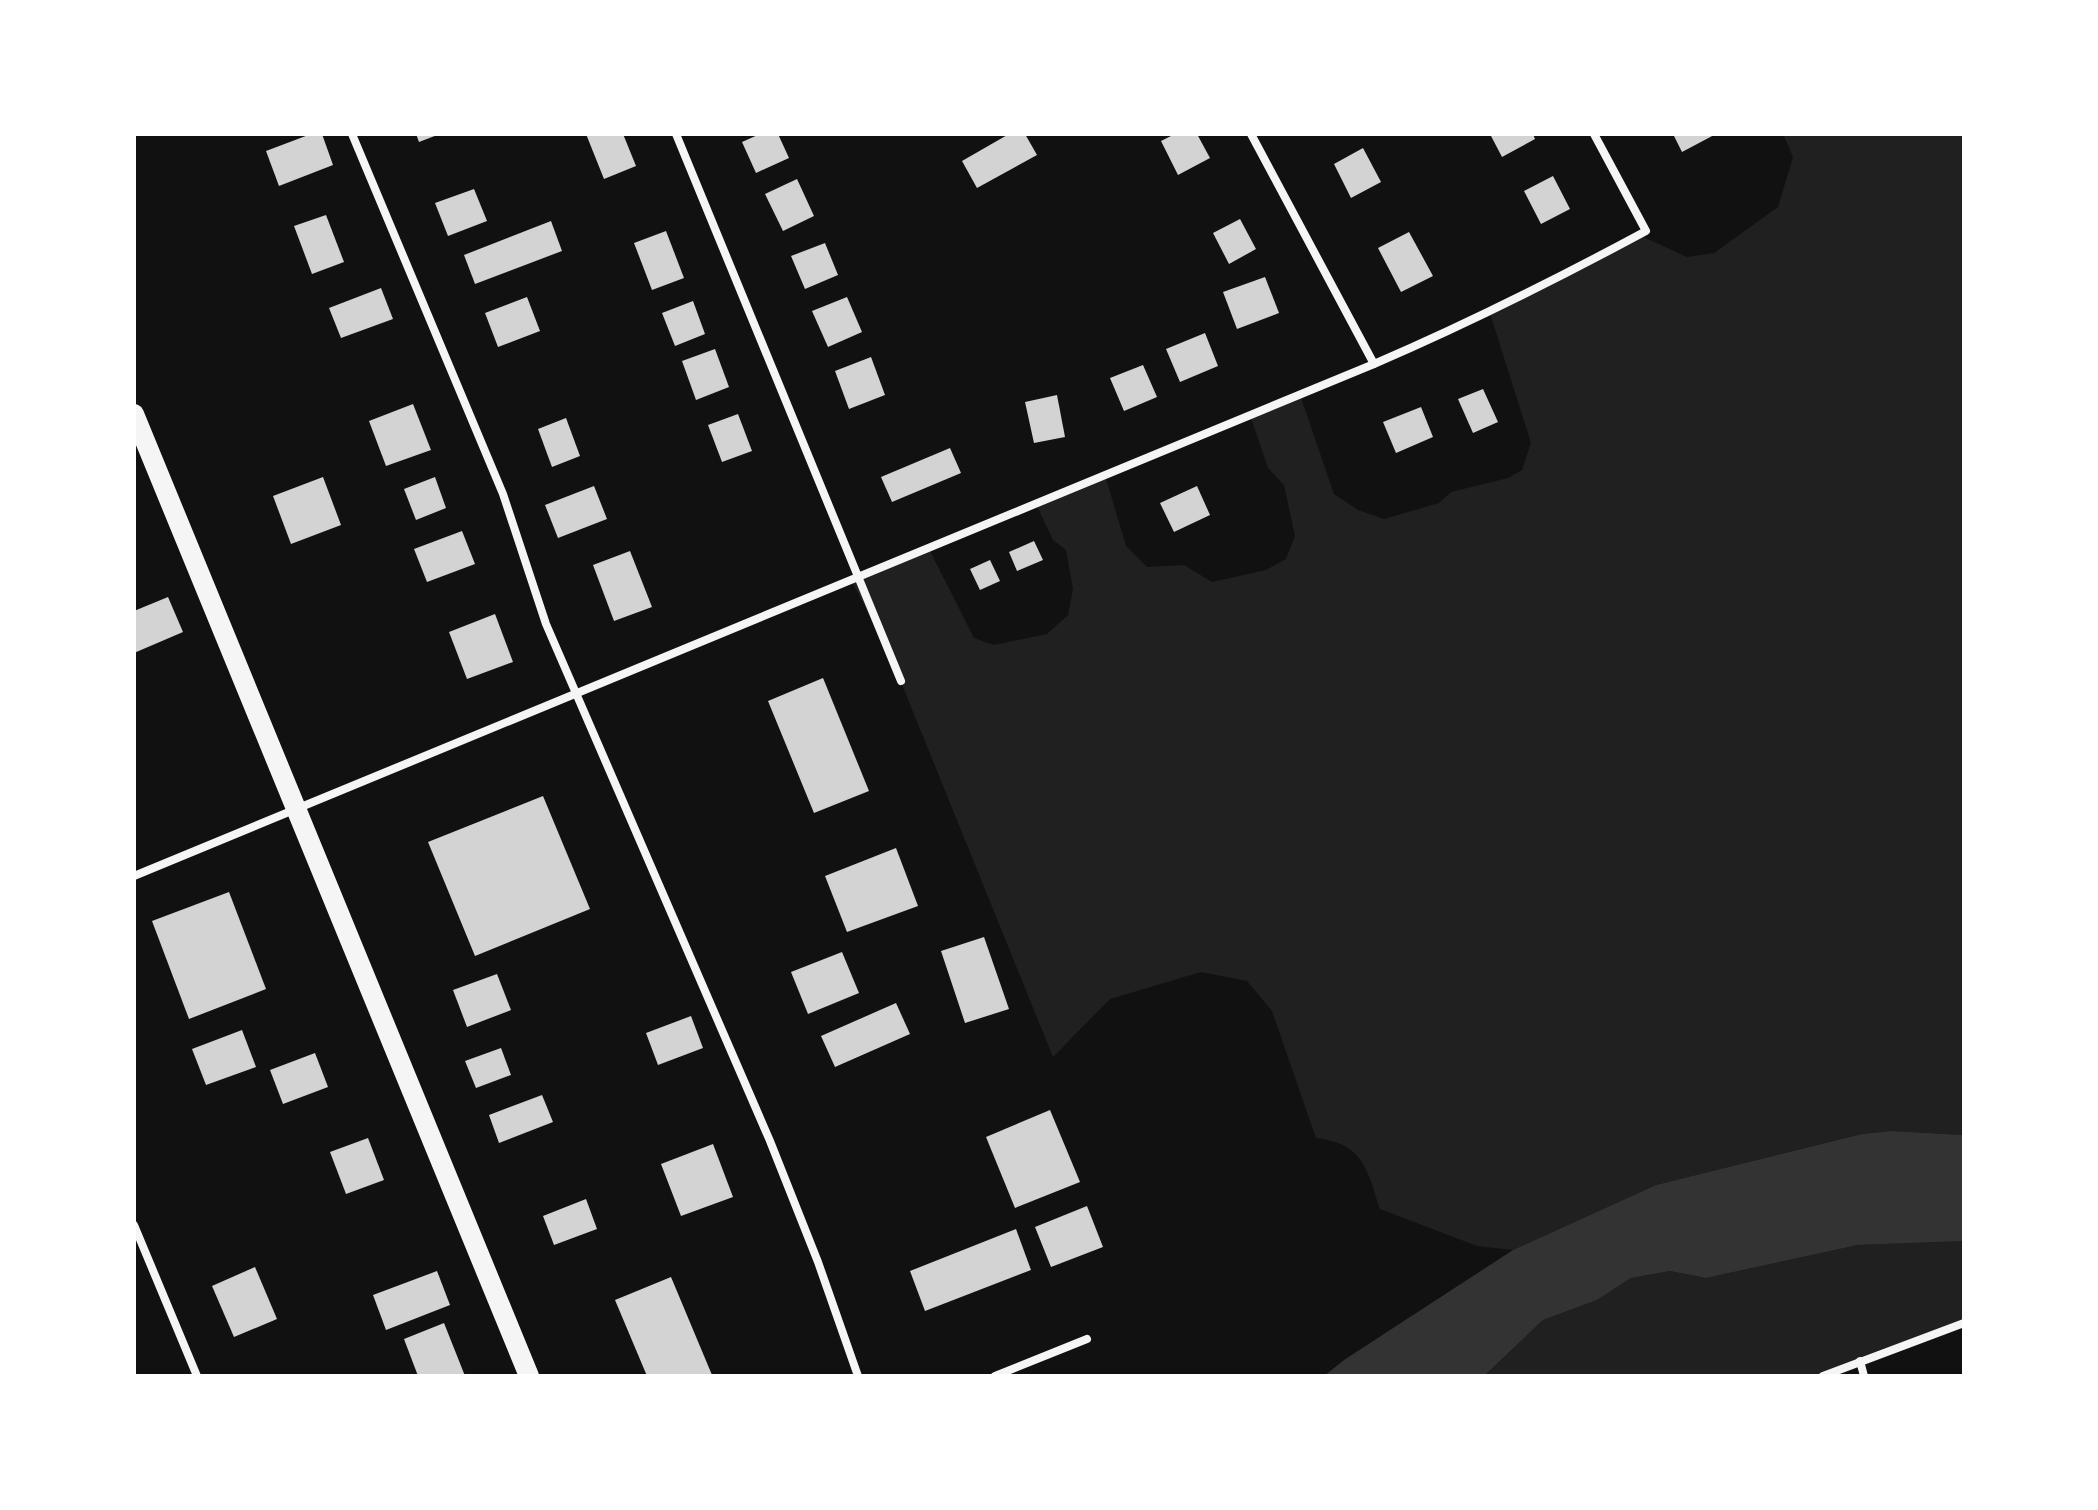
<svg xmlns="http://www.w3.org/2000/svg" width="2098" height="1510" viewBox="0 0 2098 1510" font-family="'Alegreya Sans',sans-serif">
  <rect width="100%" height="100%" fill="#111"/>
  <g fill="#202020">
    <path d="M1783,134H1964V1135L1891,1131L1862,1134L1656,1185L1513,1250L1477,1246L1380,1209C1367,1169 1364,1144 1316,1138L1272,1011L1247,981L1201,972L1110,999L1053,1057L888,650L851,580L927,545L974,638L994,645L1047,634L1068,615L1073,589L1066,550L1053,540L1036,504L1104,472L1126,546L1147,567L1184,565L1212,582L1266,570L1286,559L1295,536L1284,485L1268,468L1249,412L1285,396L1299,392L1334,494L1358,510L1384,519L1439,503L1451,492L1508,478L1522,470L1531,443L1488,307L1637,234L1687,257L1714,253L1778,207L1793,157Z"/>
    <path d="M1964,1241V1325L1835,1376H1484L1543,1320L1597,1300L1631,1278L1670,1271L1706,1278L1858,1245Z"/>
  </g>
  <path fill="#333" d="M1891,1131L1964,1135V1241L1858,1245L1706,1278L1670,1271L1631,1278L1597,1300L1543,1320L1484,1376H1324L1344,1360L1513,1250L1656,1185L1862,1134Z"/>
  <g fill="#d3d3d3">
    <path d="M311,134H322L333,165L279,186L266,151Z"/>
    <path d="M416,134H440L419,142Z"/>
    <path d="M586,134H623L636,166L604,179Z"/>
    <path d="M760,134H778L789,158L756,173L742,142Z"/>
    <path d="M1009,134H1025L1037,155L977,188L962,161Z"/>
    <path d="M1175,134H1197L1210,158L1178,175L1161,141Z"/>
    <path d="M1490,134H1533L1535,139L1502,157Z"/>
    <path d="M1673,134H1716L1682,152Z"/>
    <path d="M1363,148L1381,182L1351,198L1334,164Z"/>
    <path d="M1553,176L1570,209L1541,224L1524,191Z"/>
    <path d="M797,179L814,216L783,231L765,194Z"/>
    <path d="M474,189L487,221L448,236L435,203Z"/>
    <path d="M326,215L344,262L312,274L294,226Z"/>
    <path d="M1240,219L1256,249L1229,264L1213,233Z"/>
    <path d="M551,221L562,251L475,284L464,255Z"/>
    <path d="M666,231L684,278L652,290L634,243Z"/>
    <path d="M1409,232L1433,276L1401,292L1378,248Z"/>
    <path d="M825,243L838,275L805,289L791,256Z"/>
    <path d="M1265,277L1279,313L1237,329L1223,292Z"/>
    <path d="M381,288L393,319L341,338L329,308Z"/>
    <path d="M527,297L540,331L498,347L485,313Z"/>
    <path d="M847,297L862,332L828,347L812,311Z"/>
    <path d="M693,301L705,334L675,346L662,313Z"/>
    <path d="M1205,333L1218,366L1180,382L1166,349Z"/>
    <path d="M715,349L729,387L696,400L682,361Z"/>
    <path d="M871,357L885,395L849,409L835,371Z"/>
    <path d="M1143,365L1157,397L1124,411L1110,378Z"/>
    <path d="M1483,389L1498,422L1473,433L1458,399Z"/>
    <path d="M1057,395L1065,437L1034,443L1025,402Z"/>
    <path d="M413,404L431,450L386,466L369,421Z"/>
    <path d="M1421,407L1433,437L1396,453L1383,422Z"/>
    <path d="M738,414L752,451L722,462L708,425Z"/>
    <path d="M566,418L580,456L552,467L538,429Z"/>
    <path d="M950,448L961,473L892,502L881,477Z"/>
    <path d="M323,477L341,525L291,544L273,496Z"/>
    <path d="M435,477L446,508L416,520L404,489Z"/>
    <path d="M594,486L607,519L558,538L545,505Z"/>
    <path d="M1197,486L1210,515L1174,532L1160,503Z"/>
    <path d="M462,531L475,564L427,582L414,549Z"/>
    <path d="M1034,541L1043,560L1017,571L1009,552Z"/>
    <path d="M630,551L652,607L614,621L593,565Z"/>
    <path d="M990,560L1000,581L980,590L970,569Z"/>
    <path d="M168,597L183,632L134,653V611Z"/>
    <path d="M495,614L513,662L467,679L449,632Z"/>
    <path d="M823,678L869,791L814,813L768,701Z"/>
    <path d="M543,796L590,909L475,956L428,842Z"/>
    <path d="M896,848L918,906L847,932L825,876Z"/>
    <path d="M229,892L266,989L189,1019L152,921Z"/>
    <path d="M984,937L1009,1009L965,1023L941,951Z"/>
    <path d="M842,952L859,993L808,1014L791,972Z"/>
    <path d="M497,974L511,1010L467,1027L453,990Z"/>
    <path d="M896,1003L910,1034L835,1067L821,1036Z"/>
    <path d="M691,1016L703,1048L658,1065L646,1033Z"/>
    <path d="M242,1030L256,1067L206,1085L192,1049Z"/>
    <path d="M501,1048L511,1075L476,1088L465,1061Z"/>
    <path d="M315,1053L328,1087L283,1104L270,1070Z"/>
    <path d="M542,1095L553,1122L499,1143L489,1115Z"/>
    <path d="M1050,1110L1080,1182L1015,1208L986,1137Z"/>
    <path d="M368,1138L384,1180L346,1194L330,1152Z"/>
    <path d="M713,1144L733,1197L681,1216L661,1164Z"/>
    <path d="M586,1199L597,1229L554,1245L543,1216Z"/>
    <path d="M1087,1206L1103,1247L1051,1267L1035,1227Z"/>
    <path d="M1016,1229L1031,1270L925,1311L910,1271Z"/>
    <path d="M255,1267L277,1319L234,1337L212,1286Z"/>
    <path d="M437,1271L450,1305L386,1330L373,1295Z"/>
    <path d="M671,1277L712,1375L710,1376H647L615,1300Z"/>
    <path d="M444,1323L465,1376H418L404,1339Z"/>
  </g>
  <g fill="none" stroke-linecap="round" stroke-linejoin="round">
    <g stroke="#f5f5f5" stroke-width="8">
      <path d="M352,134L503,494L546,624L770,1141L818,1262L858,1376"/>
      <path d="M676,134L901,681"/>
      <path d="M1251,134L1374,364"/>
      <path d="M134,876L1374,364C1467,324 1557,279 1646,231L1594,134"/>
      <path d="M134,1225L197,1376"/>
      <path d="M1860,1361L1864,1376"/>
      <path d="M995,1376L1087,1339"/>
      <path d="M1823,1376L1964,1323"/>
    </g>
    <path stroke="#f5f5f5" stroke-width="20" d="M134,414L529,1376"/>
  </g>
  <rect width="2098" height="1510" fill="none" stroke="#ffffff" stroke-width="272"/>
</svg>
